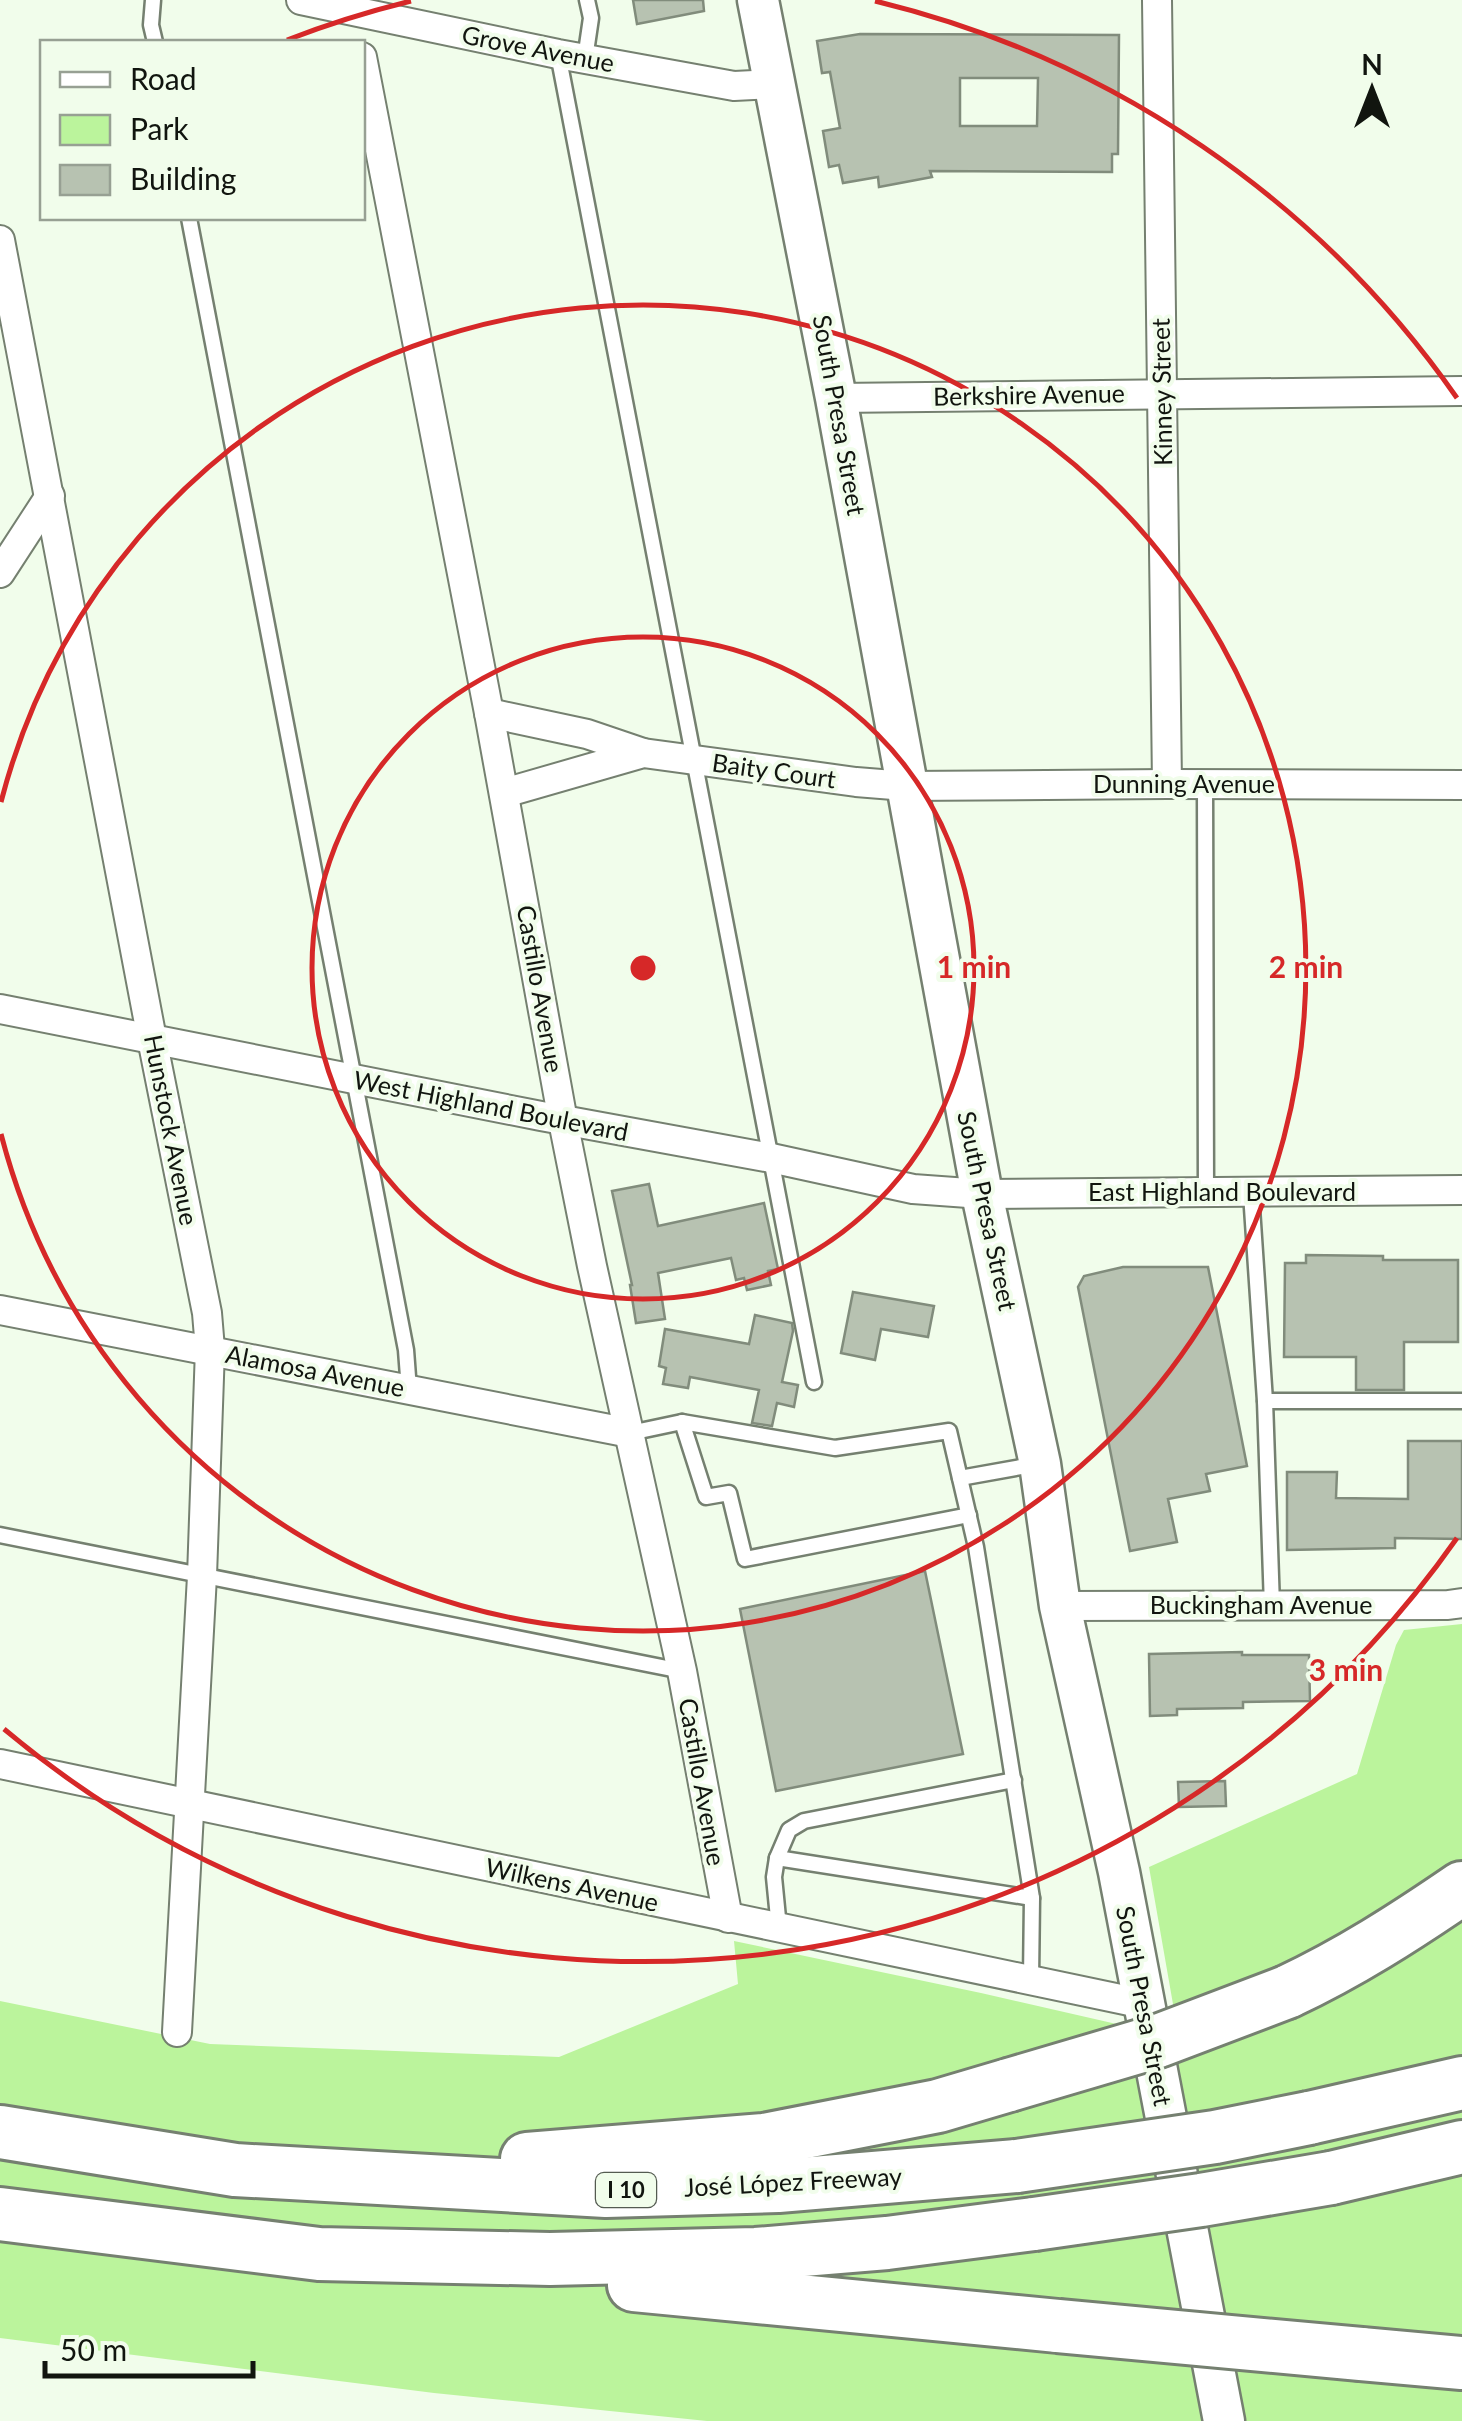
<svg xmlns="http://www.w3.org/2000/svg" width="1462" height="2421" viewBox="0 0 1462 2421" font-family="Lato,sans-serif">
  <rect width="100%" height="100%" fill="#f1fdeb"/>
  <path fill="#bbf49c" d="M1462,1624V2421H707L434,2393L0,2338V2001L210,2044L559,2057L738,1984L734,1941L981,1993L1134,2028L1177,2027L1149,1867L1357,1774L1396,1645L1404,1630Z"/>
  <g fill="#b7c2b1" stroke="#818c7c" stroke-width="2.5" fill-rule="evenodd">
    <path d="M633,0H703L704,11L637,24Z"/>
    <path d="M860,34L1119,35L1118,154H1112V172L930,171L932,177L879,187L878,177L843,183L839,165L829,167L823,131L840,128L830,72L822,73L817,41ZM960,78H1038L1037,126H960Z"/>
    <path d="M649,1184L658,1226L764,1203L778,1269L768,1271L771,1285L747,1290L744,1278L736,1280L731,1258L658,1273L665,1319L636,1323L630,1285H632L612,1191Z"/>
    <path d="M1306,1255L1383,1256V1260H1458V1342H1404V1390H1356V1357H1284L1285,1263H1306Z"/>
    <path d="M1123,1267H1208L1247,1466L1206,1474L1210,1491L1168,1499L1177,1542L1130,1551L1078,1287L1084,1276Z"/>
    <path d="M853,1292L934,1306L928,1337L881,1329L875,1360L841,1353Z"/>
    <path d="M755,1315L792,1323L793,1331L782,1382L798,1385L794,1407L777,1403L772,1426L752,1423L759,1390L690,1377L688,1388L663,1384L666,1368L659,1366L665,1329L749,1344Z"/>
    <path d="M1408,1441H1462V1539L1395,1538V1548L1287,1550V1472H1337L1336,1498L1408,1499Z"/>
    <path d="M925,1571L963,1754L776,1791L740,1609Z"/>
    <path d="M1242,1652V1655H1309L1310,1701L1243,1702V1708L1177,1709V1715L1150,1716L1149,1654Z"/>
    <path d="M1225,1781L1226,1806L1179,1807L1178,1782Z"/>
  </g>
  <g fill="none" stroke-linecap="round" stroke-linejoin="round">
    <defs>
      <g id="service">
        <path d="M153,0L151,25L155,42"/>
        <path d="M558,54L814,1382"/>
        <path d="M585,59L591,18L587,0"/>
        <path d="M189,218L406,1350L409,1390"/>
        <path d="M1205,784L1206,1193"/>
        <path d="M1251,1193L1265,1401L1272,1606"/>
        <path d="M1265,1401H1462"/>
        <path d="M682,1422L706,1497L729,1493L745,1559L969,1515"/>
        <path d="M630,1433L682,1422L835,1448L949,1431L976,1547L1032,1898L1031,1979"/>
        <path d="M960,1478L1038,1464"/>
        <path d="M0,1535L682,1671"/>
        <path d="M777,1858L1032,1898"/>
        <path d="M779,1928L774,1877L777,1858L789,1830L804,1821L1014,1780"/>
      </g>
      <g id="minor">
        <path d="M301,0L558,54L734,86L776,84"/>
        <path d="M1157,0L1167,784"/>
        <path d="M362,57L489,713L563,1121L592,1266L682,1671L728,1918"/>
        <path d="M0,240L152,1039L207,1313L210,1349L202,1576L177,2032"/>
        <path d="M836,398L1462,391"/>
        <path d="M0,573L50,496"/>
        <path d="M489,713L587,734L643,753"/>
        <path d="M504,793L643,753L856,782L906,786L1167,784L1462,785"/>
        <path d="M0,1009L541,1116L771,1158L913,1189L982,1194L1462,1190"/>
        <path d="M0,1310L630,1433"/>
        <path d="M1060,1606L1448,1605L1462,1603"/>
        <path d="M0,1764L1144,2004"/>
      </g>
      <path id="secondary" d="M758,0L836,398L982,1194L1040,1464L1060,1606L1119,1872L1224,2421"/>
      <g id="motorway">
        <path d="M1287,1992C1349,1963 1405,1927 1462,1888"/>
        <path d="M1309,2118L1462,2083"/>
        <path d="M0,2132L235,2170L606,2191L778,2186L1017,2166"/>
        <path d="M527,2159L764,2140L938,2106L1009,2085"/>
        <path d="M1331,2178L1462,2147"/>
        <path d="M0,2214L319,2254L550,2259L756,2254L887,2243L1034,2224"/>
        <path d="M634,2285L1058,2326"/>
        <path d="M1361,2354L1462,2363"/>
      </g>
    </defs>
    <use href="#service" stroke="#758070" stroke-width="19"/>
    <use href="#minor" stroke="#758070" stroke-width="32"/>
    <use href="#secondary" stroke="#758070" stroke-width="45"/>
    <use href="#motorway" stroke="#758070" stroke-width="58"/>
    <use href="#service" stroke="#fff" stroke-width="14"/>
    <use href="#minor" stroke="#fff" stroke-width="28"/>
    <use href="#secondary" stroke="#fff" stroke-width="40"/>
    <use href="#motorway" stroke="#fff" stroke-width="52"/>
    <defs>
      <g id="motorway-bridge">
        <path d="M1009,2085L1158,2041L1287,1992"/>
        <path d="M1017,2166L1215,2137L1309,2118"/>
        <path d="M1034,2224L1201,2200L1331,2178"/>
        <path d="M1058,2326L1361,2354"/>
      </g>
    </defs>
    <use href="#motorway-bridge" stroke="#758070" stroke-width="58" stroke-linecap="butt"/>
    <use href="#motorway-bridge" stroke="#fff" stroke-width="52"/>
  </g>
  <g fill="none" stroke="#d62828" stroke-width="5">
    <circle cx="643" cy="968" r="331"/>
    <path d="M1 802A663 663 0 1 1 1 1134"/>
    <path d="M1457 1538A994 994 0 0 1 4 1729M287 40A994 994 0 0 1 411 1M875 1A994 994 0 0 1 1457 398"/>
  </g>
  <g text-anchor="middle" stroke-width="8" stroke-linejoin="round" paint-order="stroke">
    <rect fill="#f1fdeb" stroke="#545b51" stroke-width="2.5" x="596" y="2173" width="60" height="34" rx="8"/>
    <g font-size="22" font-weight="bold" fill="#11150f">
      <text x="626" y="2198">I 10</text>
    </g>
    <g font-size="25" fill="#11150f" stroke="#f1fdeb">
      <text transform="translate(538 49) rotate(11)" y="9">Grove Avenue</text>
      <text transform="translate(1162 392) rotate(-91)" y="9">Kinney Street</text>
      <text transform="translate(1029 395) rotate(-1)" y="9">Berkshire Avenue</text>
      <text transform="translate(839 415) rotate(80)" y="9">South Presa Street</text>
      <text transform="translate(774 771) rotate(8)" y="9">Baity Court</text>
      <text x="1184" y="793">Dunning Avenue</text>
      <text transform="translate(540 989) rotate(80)" y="9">Castillo Avenue</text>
      <text transform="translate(491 1106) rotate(11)" y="9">West Highland Boulevard</text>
      <text transform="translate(171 1130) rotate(79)" y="9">Hunstock Avenue</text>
      <text x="1222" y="1201">East Highland Boulevard</text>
      <text transform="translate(987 1211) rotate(78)" y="9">South Presa Street</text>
      <text transform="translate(315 1371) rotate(11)" y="9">Alamosa Avenue</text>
      <text x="1261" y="1614">Buckingham Avenue</text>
      <text transform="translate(702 1782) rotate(80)" y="9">Castillo Avenue</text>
      <text transform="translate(572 1885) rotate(12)" y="9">Wilkens Avenue</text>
      <text transform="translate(1144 2006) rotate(79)" y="9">South Presa Street</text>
      <text transform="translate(793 2182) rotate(-3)" y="9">José López Freeway</text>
    </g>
  </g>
  <circle cx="643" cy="968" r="15" fill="#d62828" stroke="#f1fdeb" stroke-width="5"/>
  <g font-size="30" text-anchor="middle" font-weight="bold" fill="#d62828" stroke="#f1fdeb" stroke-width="8" stroke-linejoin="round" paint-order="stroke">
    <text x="974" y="978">1 min</text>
    <text x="1306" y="978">2 min</text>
    <text x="1346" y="1681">3 min</text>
  </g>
  <rect x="40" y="40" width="325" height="180" fill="#f1fdeb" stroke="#97a093" stroke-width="2.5"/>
  <rect x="60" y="72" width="50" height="15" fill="#ffffff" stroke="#97a093" stroke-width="2.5"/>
  <text x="130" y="90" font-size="30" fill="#11150f">Road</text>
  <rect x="60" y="115" width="50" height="30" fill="#bbf49c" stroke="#97a093" stroke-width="2.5"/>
  <text x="130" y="140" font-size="30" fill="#11150f">Park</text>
  <rect x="60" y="165" width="50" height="30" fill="#b7c2b1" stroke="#97a093" stroke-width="2.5"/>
  <text x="130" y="190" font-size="30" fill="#11150f">Building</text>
  <g transform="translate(1372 90)" stroke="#f1fdeb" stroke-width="8" paint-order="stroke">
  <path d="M0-8L18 38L0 25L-18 38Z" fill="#11150f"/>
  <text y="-15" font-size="28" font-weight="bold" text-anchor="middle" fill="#11150f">N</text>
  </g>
  <path d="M45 2361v15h208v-15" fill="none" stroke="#11150f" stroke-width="5"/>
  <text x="60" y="2361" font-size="30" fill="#11150f" stroke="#f1fdeb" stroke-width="8" paint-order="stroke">50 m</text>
</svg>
